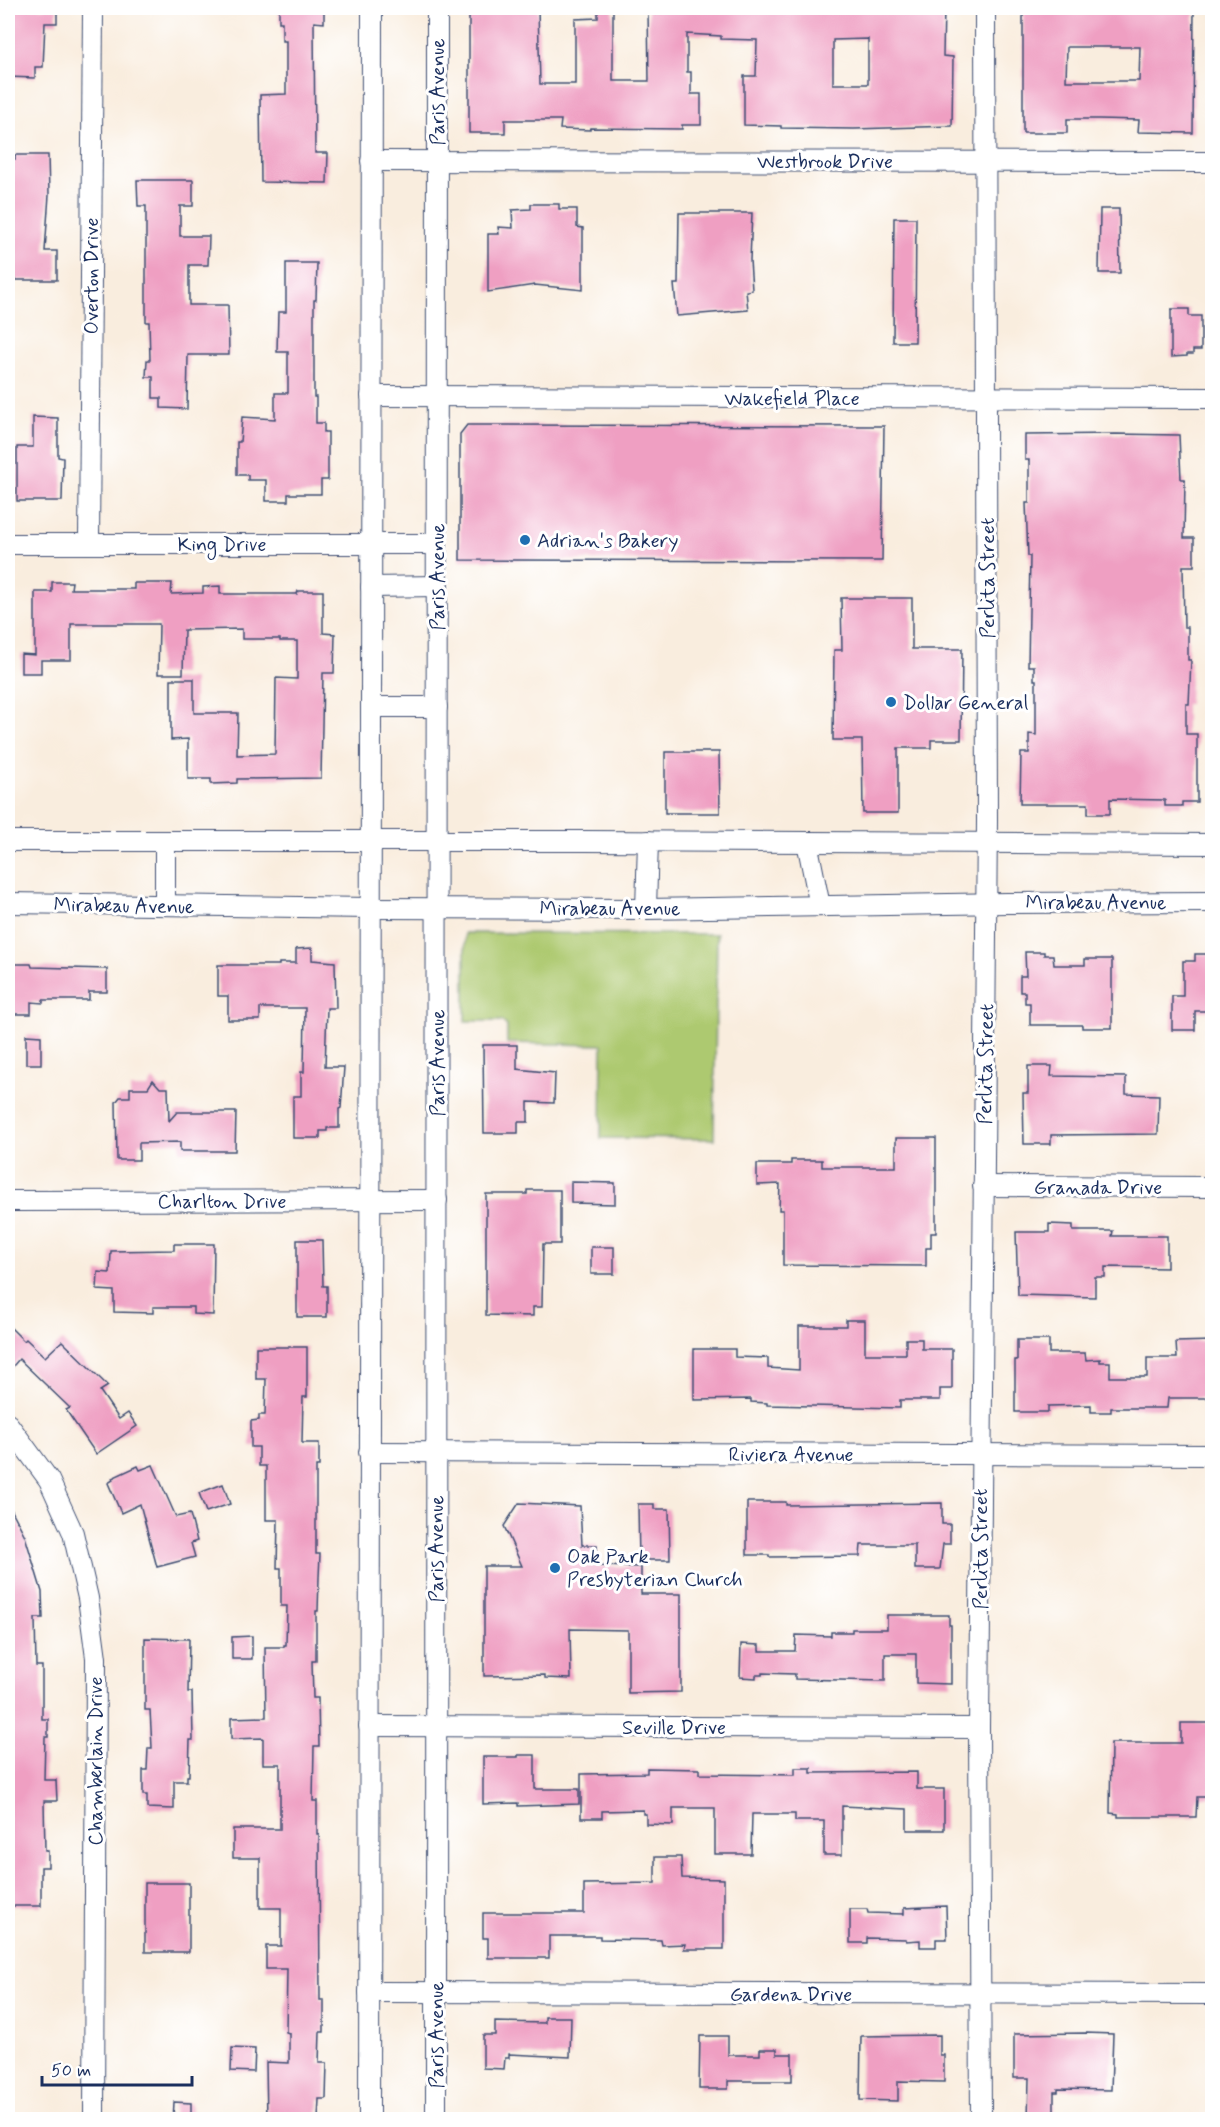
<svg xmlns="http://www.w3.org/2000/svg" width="1220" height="2127" viewBox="0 0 1220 2127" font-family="Mynerve,sans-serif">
  <rect width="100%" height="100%" fill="#fff"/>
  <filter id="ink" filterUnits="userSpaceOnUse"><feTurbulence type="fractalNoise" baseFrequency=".0167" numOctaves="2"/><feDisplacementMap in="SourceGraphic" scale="12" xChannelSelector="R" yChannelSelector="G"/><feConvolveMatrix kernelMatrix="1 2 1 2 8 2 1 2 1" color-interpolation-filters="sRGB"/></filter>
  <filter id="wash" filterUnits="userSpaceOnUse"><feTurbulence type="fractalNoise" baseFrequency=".008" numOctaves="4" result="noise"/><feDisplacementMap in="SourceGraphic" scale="24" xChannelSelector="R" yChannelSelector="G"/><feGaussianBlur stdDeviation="1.35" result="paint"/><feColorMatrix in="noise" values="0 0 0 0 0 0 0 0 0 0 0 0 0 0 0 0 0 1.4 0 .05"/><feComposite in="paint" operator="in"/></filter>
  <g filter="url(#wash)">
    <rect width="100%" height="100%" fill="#f9edde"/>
    <path fill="#adc970" stroke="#647c67" stroke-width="1.5" d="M465,933L717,934L714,1139L601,1138L602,1045L507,1043V1026L502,1021H465Z"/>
    <g id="blocks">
      <g fill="#ef9fc2" fill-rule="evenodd">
        <path d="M8,8H57V23H45L43,67H35V78L8,77Z"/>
        <path d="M279,8H324V23L314,22L315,153H328L327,183L261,182L260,95L286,94V41H282V22H279Z"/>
        <path d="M469,8H538L540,84H575V19L598,18V8H613V81H649L648,8H944L943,56L953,57L952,126L854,129L781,128V126L744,125V76H756L757,40L721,39V36L687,34V72H691V94H701V125H682V129L590,128V130L560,129L561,120H505V133H469ZM868,39V84H833V40Z"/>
        <path d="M1023,8H1194L1193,133L1138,132L1139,120L1099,119H1067V133H1023ZM1067,47H1140L1139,81H1066Z"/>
        <path d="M15,155H48L49,195L45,251H57V280H8V160L15,159Z"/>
        <path d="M137,180H193V206H180V236H209L208,265H189V305H228L229,355H188L187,409L161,408V398H153V377H146L147,360H150L149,322H146V206H138Z"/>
        <path d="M531,204H559V209H577V227L583,228V290L535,285L488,292V234H499L498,227L513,228L512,210L531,209Z"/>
        <path d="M1100,209H1119L1120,273H1099Z"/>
        <path d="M679,213H752L750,260L752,290L746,291L748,310L677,316L674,284H678Z"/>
        <path d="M894,218H916L915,342H893Z"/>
        <path d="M286,263H317L316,300H314V397H316V423H324V432H328V480H321V494H288V501H266V480H248V475H237V442H240L242,417L275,419V393H288V352H277L278,312H286Z"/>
        <path d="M1171,309H1189V316H1201V350H1193V354H1187V356L1171,357Z"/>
        <path d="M33,417L58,418V457L63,458L62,501H17V447H33Z"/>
        <path d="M467,425L884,426L882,561L460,560V434Z"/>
        <path d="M1116,434L1179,435L1181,479H1185L1184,538H1194V566H1183L1184,627H1188V660H1191L1189,704H1186V734H1197V802H1182V806H1165V800L1110,799V814H1088V804H1020L1021,753H1029V734L1036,735V680H1034V666H1028L1030,556H1028L1026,503H1029V460H1025V435Z"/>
        <path d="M52,582H72L71,589H134V583H172L171,594L203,593V587L220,586V594H297L298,591H323V633L335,634L334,673H323L321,778L237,779V783L211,784V779H188V739L171,740V679H194V713H238L237,755L275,754L276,678L297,679V641H280V639H242V629L184,630L183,674H158L159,624H71V660H41V673H21V654L35,655V592H52Z"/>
        <path d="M841,598H912V649H962L961,740H931V748H898V813H863L862,740H833L834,650H842Z"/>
        <path d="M665,752H719L720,813H665Z"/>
        <path d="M312,948V960L335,962L336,1008H327L325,1067H344L341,1108L339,1109V1128H327V1131H320V1138H293V1096H301V1072H304L305,1008H260V1020H228V996H218V965H279V963H296V949Z"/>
        <path d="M1025,952H1044V955H1053L1054,965H1085V959H1112V1028H1082V1025H1030V1003H1025V992H1020V976H1026Z"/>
        <path d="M1195,954H1212V1011H1195V1030H1172V996H1183V961H1195Z"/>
        <path d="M8,964H31L32,967L107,969V992H89V1000H43V1003L31,1002V1014H8Z"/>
        <path d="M26,1035L41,1036V1064H26Z"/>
        <path d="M483,1045H517V1069L555,1073L554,1103L528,1102V1122H518V1133H484Z"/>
        <path d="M1028,1066H1052L1051,1076L1126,1077V1094L1159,1095L1158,1134L1051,1135V1144H1024L1023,1093H1028Z"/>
        <path d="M153,1080L160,1088H168L169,1121L177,1112H236L235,1151H180V1142L139,1143V1160H117L116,1102L120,1097H130V1088H148Z"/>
        <path d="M896,1138H936V1233H931V1248H926V1266L783,1265V1210H779L780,1184L757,1185V1164H791V1160H822V1167H896Z"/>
        <path d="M571,1182L615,1183V1204L571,1203Z"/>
        <path d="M527,1190H560V1244H543L542,1307H533V1316L486,1315V1194H527Z"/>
        <path d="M1049,1224L1073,1225V1231H1113L1112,1236H1167V1268L1105,1267V1277H1095V1297L1018,1295L1016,1232H1049Z"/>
        <path d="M297,1240H322L323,1286H327V1317H297Z"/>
        <path d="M174,1244H214L213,1315L193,1314V1307H153V1313L114,1312V1291L97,1290L98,1272L110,1273L111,1251L174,1250Z"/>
        <rect x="591" y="1247" width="23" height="27"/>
        <path d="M846,1320H865V1354H906V1339H922V1349H952V1389H940V1400H900V1408L767,1405V1403L751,1402V1399L694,1400V1349H735V1357L768,1358V1368L799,1370V1326H846Z"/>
        <path d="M8,1325L24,1341L26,1339L45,1357L62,1341L108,1386L100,1391L119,1419L128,1413L137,1426L96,1454L66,1410L70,1408L19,1359L8,1372Z"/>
        <path d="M1017,1340H1049V1353H1085L1086,1360L1100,1359V1362H1110V1377H1147V1358H1177L1176,1342L1212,1341V1398H1168L1167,1408H1111V1412H1091V1405L1048,1406V1412H1015V1360H1017Z"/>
        <path d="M256,1347H307V1397H303L302,1443H319V1466H316V1554H320L319,1577L318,1611H316V1661H312L313,1698H318L319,1746H314L313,1801H317V1834H319L320,2000H324V2032H320L319,2063H327L326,2099H319L318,2120H267L266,2062L289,2063V2033L286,2032L287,1969H266V1946H281V1908H260V1858H233V1829H280V1764H263V1738L231,1739V1718L266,1717L265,1647H284V1645H286L287,1606H281V1568H277L278,1520H266V1466H259V1447H251V1421L259,1420V1415H265L266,1379H256Z"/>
        <path d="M153,1465L176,1517L190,1514L197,1541L191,1543L195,1557L157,1567L140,1504L121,1513L108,1483L113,1480L112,1478L138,1466L140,1470Z"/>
        <path d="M223,1484L230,1504L206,1512L199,1493Z"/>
        <path d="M747,1502H786V1505L942,1503V1524H950V1544H943L940,1569H915V1545H861L860,1556L769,1557V1555H747Z"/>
        <path d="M8,1503L25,1536L42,1592L43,1618H35L36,1666H42V1719H48V1737H45L44,1780H56L57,1801H44L45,1851H48V1867H41V1906H9L8,1893Z"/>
        <path d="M519,1503L580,1506L582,1545H597V1566L641,1567V1594H681V1692L628,1693V1630L570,1629L571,1679L545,1678V1675L484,1676V1566H522L504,1526Z"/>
        <path d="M638,1504H654V1509H669L670,1560H639Z"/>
        <path d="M887,1615H949V1625H951V1684L916,1683V1654H885V1681L795,1679V1674L762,1673V1675H756V1678L740,1677L741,1644L759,1645V1651H795L796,1635L831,1636V1632H852V1629H887Z"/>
        <path d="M252,1636V1659H232V1637Z"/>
        <path d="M145,1638L189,1639L188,1692H192L193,1740H190L189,1776H187V1781H174V1809L147,1808V1795H143V1770H147L148,1748H152L150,1710H145Z"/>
        <path d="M1181,1723H1212V1797H1197L1196,1817H1118V1814L1110,1813L1111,1743H1181Z"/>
        <path d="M518,1755H535V1789H579V1804L518,1806V1803L483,1804V1757H518Z"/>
        <path d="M647,1768L699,1769V1774L795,1775V1768H811V1773L917,1772V1789H944V1830H907V1809L842,1806V1855H824V1821H795V1814H752L751,1854H715V1808H673V1825L646,1824V1814H643V1810L602,1811V1818H581V1774L647,1773Z"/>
        <path d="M655,1857H681L682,1878L724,1879V1949H684L685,1944L662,1945L661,1940L600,1939V1936H549V1958H488V1938H483V1913H584V1884L655,1883Z"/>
        <rect x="145" y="1883" width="44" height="69"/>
        <path d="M946,1906L947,1939H936V1947H920V1940L906,1941V1939L867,1938V1943H850V1909H867L868,1913L904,1914V1908Z"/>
        <path d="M545,2017H571L570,2057L509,2054V2058H505L504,2069L483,2068V2035H495V2022L545,2023Z"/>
        <path d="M1086,2033L1113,2034L1111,2090L1058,2089V2092H1054V2120H1028L1029,2078H1014V2034Z"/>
        <path d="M940,2035V2055H944V2082L898,2081V2101L860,2100L861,2036Z"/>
        <path d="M700,2036H728V2055H760V2049H777V2054H792V2081H728V2089H699Z"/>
        <path d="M232,2048L255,2049L254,2072L231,2071Z"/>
        <path d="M174,2102L191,2103V2120H173Z"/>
      </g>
    </g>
  </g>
  <g filter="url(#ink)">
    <use href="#blocks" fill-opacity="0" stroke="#3c4c71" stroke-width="1.5"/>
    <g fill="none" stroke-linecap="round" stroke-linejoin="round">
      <defs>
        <g id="minor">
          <path d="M371,161L1212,162"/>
          <path d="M371,396L1212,398"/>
          <path d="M8,544H437"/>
          <path d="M89,544L93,8"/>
          <path d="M371,587L438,586"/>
          <path d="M371,707H437"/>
          <path d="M8,841H586L1212,844"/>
          <path d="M807,842L820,906"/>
          <path d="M8,903L370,908L646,909L1007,903L1212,902"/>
          <path d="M165,905V842"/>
          <path d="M646,909L648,841"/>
          <path d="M983,1186L1212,1187"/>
          <path d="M8,1201L437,1200"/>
          <path d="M8,1424L49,1480L73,1533L88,1598L96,1658L94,2120"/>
          <path d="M369,1452L1212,1455"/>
          <path d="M369,1726L979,1728"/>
          <path d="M369,1992L1212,1994"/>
          <path d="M369,2120L372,8"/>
          <path d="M436,2120L437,8"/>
          <path d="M981,2120L979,1728L987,821L985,8"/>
        </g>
      </defs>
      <use href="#minor" stroke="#3c4c71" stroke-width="22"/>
      <use href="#minor" stroke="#fff" stroke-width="20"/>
    </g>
  </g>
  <g fill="#1f6fb2" stroke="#fff" stroke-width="2">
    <circle cx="525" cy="540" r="6"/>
    <circle cx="891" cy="702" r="6"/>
    <circle cx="555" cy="1568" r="6"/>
  </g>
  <g text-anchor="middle" stroke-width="6" stroke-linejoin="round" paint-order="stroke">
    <g font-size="20" fill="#1b2f5e" stroke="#fff">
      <text transform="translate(437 92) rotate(-90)" y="7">Paris Avenue</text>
      <text x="825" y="168">Westbrook Drive</text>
      <text transform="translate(91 276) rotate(-90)" y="7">Overton Drive</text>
      <text x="792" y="405">Wakefield Place</text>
      <text x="222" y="551">King Drive</text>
      <text transform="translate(437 577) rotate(-90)" y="7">Paris Avenue</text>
      <text transform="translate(987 578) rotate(-90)" y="7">Perlita Street</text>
      <text x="1096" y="909">Mirabeau Avenue</text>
      <text transform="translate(124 905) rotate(1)" y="7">Mirabeau Avenue</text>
      <text x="610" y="915">Mirabeau Avenue</text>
      <text transform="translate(437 1063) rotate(-90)" y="7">Paris Avenue</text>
      <text transform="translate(985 1064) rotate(-89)" y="7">Perlita Street</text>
      <text x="1098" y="1194">Granada Drive</text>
      <text x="222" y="1208">Charlton Drive</text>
      <text x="791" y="1461">Riviera Avenue</text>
      <text transform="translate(436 1549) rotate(-90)" y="7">Paris Avenue</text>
      <text transform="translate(980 1549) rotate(-90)" y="7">Perlita Street</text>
      <text x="674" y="1734">Seville Drive</text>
      <text transform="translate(95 1761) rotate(-90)" y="7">Chamberlain Drive</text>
      <text x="791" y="2001">Gardena Drive</text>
      <text transform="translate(436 2035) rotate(-90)" y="7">Paris Avenue</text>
    </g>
    <g font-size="20" fill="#1b2f5e" stroke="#fff" text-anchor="start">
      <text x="537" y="547">Adrian's Bakery</text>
      <text x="903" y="709">Dollar General</text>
      <text x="567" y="1563">Oak Park<tspan x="567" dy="23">Presbyterian Church</tspan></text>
    </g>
  </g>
  <rect width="1220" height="2127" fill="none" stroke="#fff" stroke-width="30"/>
  <path d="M42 2076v9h150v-9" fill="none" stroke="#1b2f5e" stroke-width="3"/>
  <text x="51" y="2076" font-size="18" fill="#1b2f5e" stroke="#ffffff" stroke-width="4.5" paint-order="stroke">50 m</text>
</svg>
